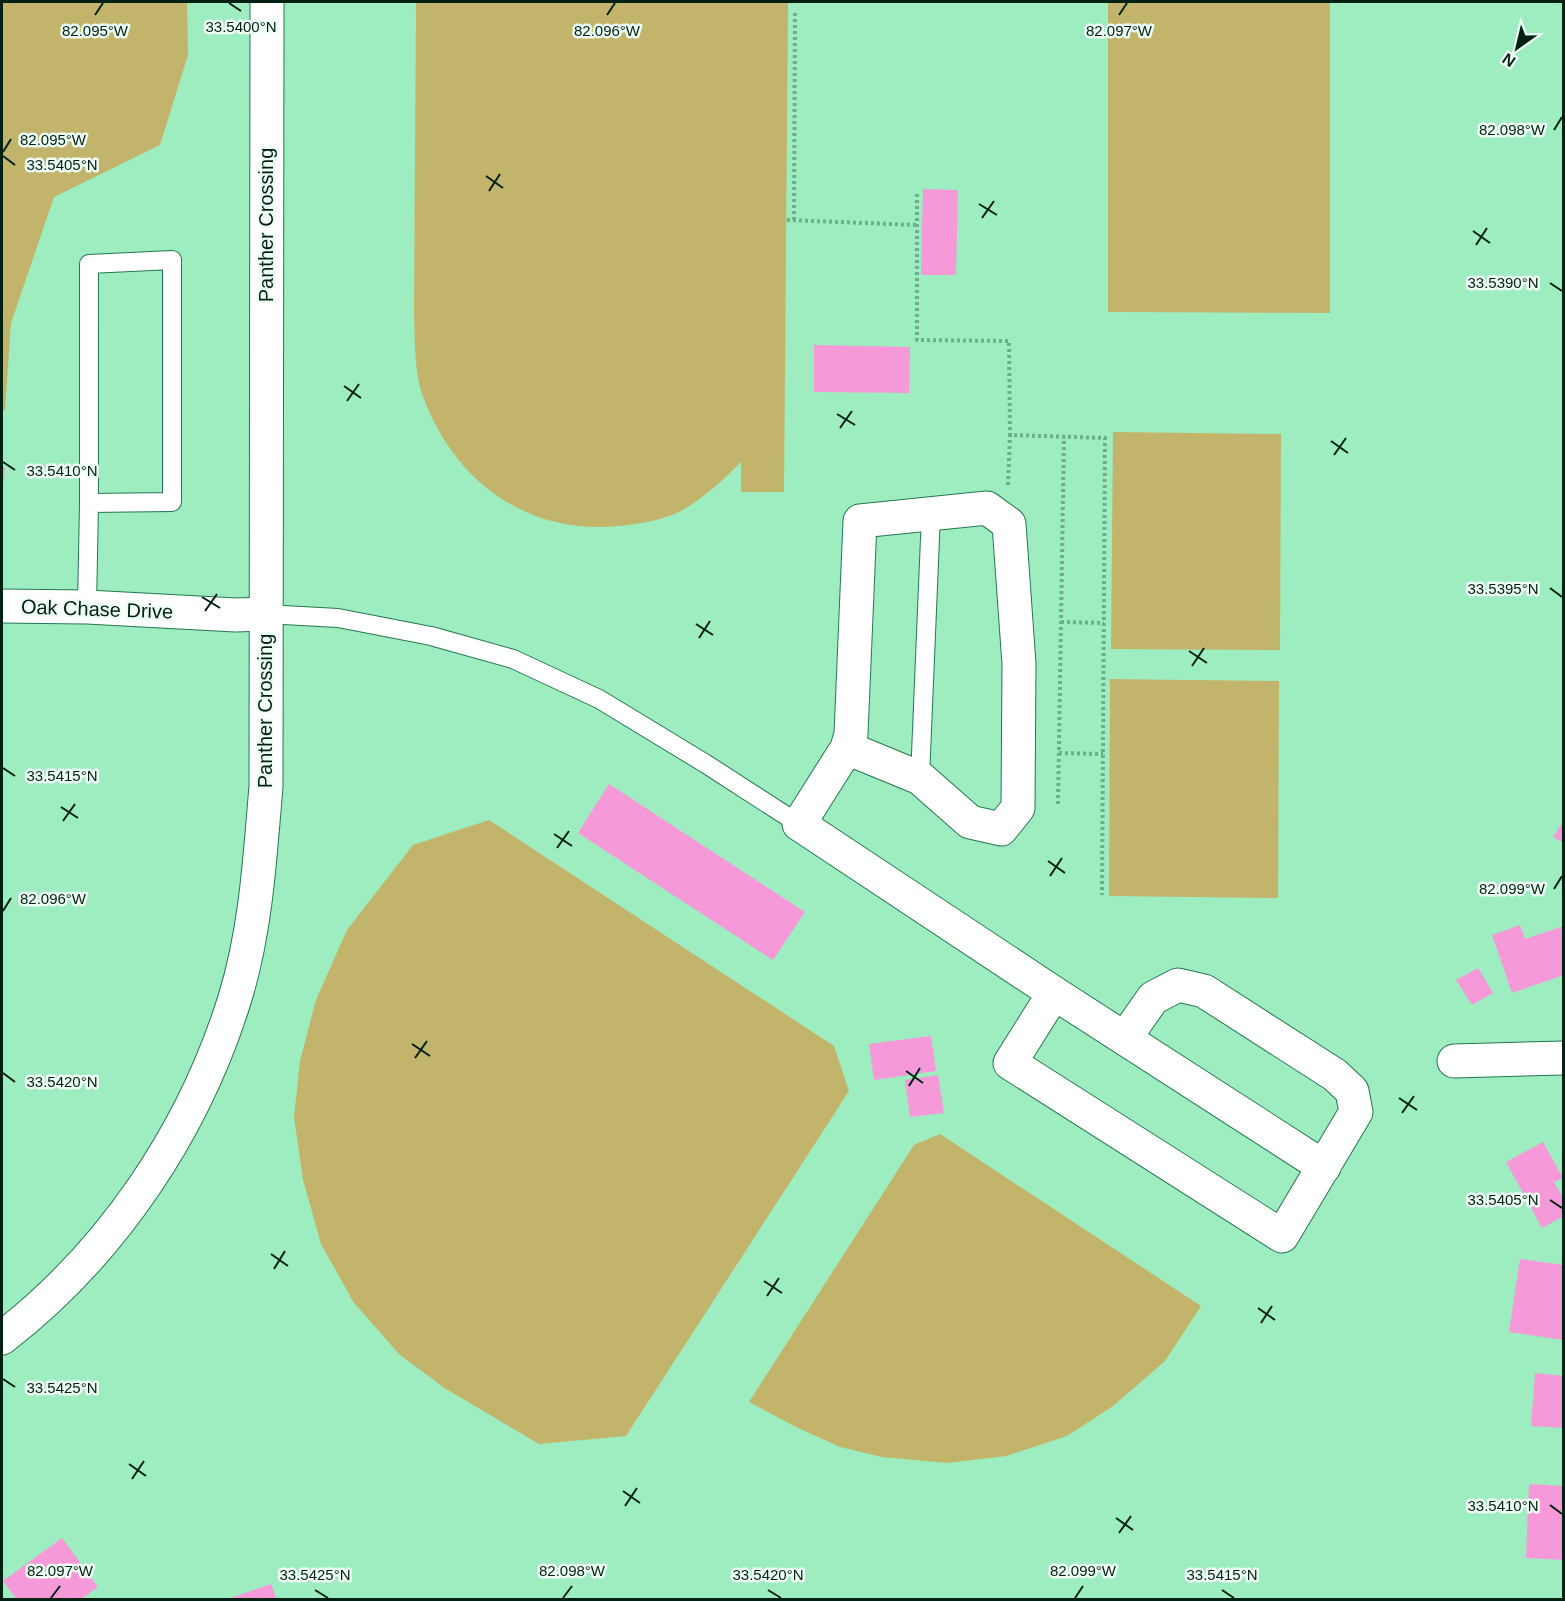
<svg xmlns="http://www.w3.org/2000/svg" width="1565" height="1601" viewBox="0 0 1565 1601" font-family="Helvetica,sans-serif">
  <rect width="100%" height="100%" fill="#9eedc1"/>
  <g fill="#c2b46a">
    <path d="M2,2H187L188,55L160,145L54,197L11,323L5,410H2Z"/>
    <path d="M416,2H788L784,492H741V462C722,481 704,498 681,511C663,520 639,524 619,526C528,535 456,483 424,399C414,374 415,340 414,313Z"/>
    <path d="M1108,2H1330V313L1108,312Z"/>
    <path d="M1113,432L1281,434L1280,650L1111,649Z"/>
    <path d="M1110,679L1279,681L1278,898L1109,896Z"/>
    <path d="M489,820L834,1046L849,1091L626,1436L539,1444L446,1389L400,1355L354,1303L321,1244L303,1180L294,1117L300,1061L316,1000L347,930L413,845Z"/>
    <path d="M940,1134L1201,1306L1165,1361L1113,1406L1067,1436L1006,1456L947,1463L882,1457L840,1447L794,1426L749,1402L914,1145Z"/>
  </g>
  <g fill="#f699d9">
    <path d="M923,189L958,190L956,275H921Z"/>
    <path d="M814,345L910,347L909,393L814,392Z"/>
    <path d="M2,467H5L3,491H2Z"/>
    <path d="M609,784L805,912L773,960L578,833Z"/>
    <path d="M1564,820V843L1553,837Z"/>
    <path d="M1520,925L1525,939L1564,926V975L1512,993L1492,935Z"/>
    <path d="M1478,968L1493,993L1472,1005L1456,980Z"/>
    <path d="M931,1036L936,1071L874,1080L869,1044Z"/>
    <path d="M938,1075L944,1113L910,1117L905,1080Z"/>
    <path d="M1543,1142L1563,1178L1554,1182L1564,1200V1216L1542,1228L1506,1162Z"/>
    <path d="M1520,1259L1564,1265V1340L1509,1332Z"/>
    <path d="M1535,1373L1564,1376V1428L1531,1426Z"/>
    <path d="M1529,1484L1564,1486V1560L1526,1558Z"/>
    <path d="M62,1538L98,1587L80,1600H17L3,1581Z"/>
    <path d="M271,1584L277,1600H228V1599Z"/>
  </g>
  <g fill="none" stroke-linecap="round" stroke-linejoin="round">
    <defs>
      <g id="service">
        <path d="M87,607L89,503V264L172,260V502L89,503"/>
        <path d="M265,614L338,618L431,636L513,659L599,699L706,764L799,824"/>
        <path d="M920,778L931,514"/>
      </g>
      <g id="minor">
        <path d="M2,606L87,607L236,615L265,614"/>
        <path d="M847,748L851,734L860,521L987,508L1009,524L1019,664L1018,808L1001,829L970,822L920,778L847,748L799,824L1054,993L1324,1167"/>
        <path d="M1054,993L1010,1063L1282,1236L1356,1112L1352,1091L1335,1075L1204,991L1178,985L1153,998L1125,1038"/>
        <path d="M1454,1061L1564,1058"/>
        <path d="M2,1338C112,1253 194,1131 235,998C256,930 260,857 266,786L267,2"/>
      </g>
    </defs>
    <use href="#service" stroke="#257751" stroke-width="20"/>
    <use href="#minor" stroke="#257751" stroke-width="35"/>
    <g stroke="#6dae8b" stroke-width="4" stroke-dasharray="3 3" stroke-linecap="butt">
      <path d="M917,194V340L1009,341L1010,435L1105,438L1102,895"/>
      <path d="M787,220L917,225"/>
      <path d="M794,220L795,13"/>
      <path d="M1008,485L1010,435"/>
      <path d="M1061,622L1104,623"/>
      <path d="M1059,753L1103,754"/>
      <path d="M1058,804L1064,437"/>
    </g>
    <use href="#service" stroke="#fff" stroke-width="18"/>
    <use href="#minor" stroke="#fff" stroke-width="33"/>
  </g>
  <path fill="none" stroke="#002112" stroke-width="2" d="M229,3L241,11M95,15L103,3M607,15L615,3M1119,15L1127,3M1554,130L1562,117M3,152L11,139M3,156L15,165M486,176L503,188M489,191L500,174M979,204L997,215M982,218L994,201M1473,231L1490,243M1476,245L1487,228M1550,283L1562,291M344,386L361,398M347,401L359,384M837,414L855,425M840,428L852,411M1331,441L1348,453M1334,455L1346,438M3,462L15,470M1550,588L1562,597M202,597L220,608M205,611L217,594M696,624L713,635M699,638L710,621M1189,651L1207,663M1192,666L1204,648M3,768L15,776M61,807L78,818M63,821L75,804M554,834L572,846M557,848L569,831M1048,861L1065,873M1050,876L1062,858M1554,889L1562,876M3,911L11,898M412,1044L430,1056M415,1058L427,1041M906,1071L923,1083M3,1073L15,1082M909,1086L920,1068M1399,1098L1417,1110M1402,1113L1414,1096M1550,1200L1562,1208M271,1254L288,1266M274,1269L285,1251M764,1281L782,1293M767,1296L779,1278M1258,1308L1275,1320M1261,1323L1272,1306M3,1379L15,1387M129,1464L146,1476M132,1479L144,1461M623,1491L640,1503M1550,1505L1562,1514M625,1506L637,1488M1116,1518L1133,1530M1119,1533L1131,1516M315,1590L328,1598M768,1590L781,1598M1222,1590L1234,1598M51,1598L60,1586M563,1598L572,1586M1075,1598L1083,1586"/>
  <g text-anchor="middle" stroke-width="5" stroke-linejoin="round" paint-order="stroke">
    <g font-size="20" fill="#002112" stroke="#effef5">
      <text transform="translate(266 225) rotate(-90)" y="7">Panther Crossing</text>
      <text transform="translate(97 609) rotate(2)" y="7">Oak Chase Drive</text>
      <text transform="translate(265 711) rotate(-90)" y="7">Panther Crossing</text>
    </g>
  </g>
  <g font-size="15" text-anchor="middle" fill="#002112" stroke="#effef5" stroke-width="5" stroke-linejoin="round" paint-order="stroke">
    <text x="241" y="32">33.5400°N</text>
    <text x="95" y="36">82.095°W</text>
    <text x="607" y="36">82.096°W</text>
    <text x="1119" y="36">82.097°W</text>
    <text x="1512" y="135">82.098°W</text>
    <text x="53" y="145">82.095°W</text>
    <text x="62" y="170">33.5405°N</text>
    <text x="1503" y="288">33.5390°N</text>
    <text x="62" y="476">33.5410°N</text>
    <text x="1503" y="594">33.5395°N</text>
    <text x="62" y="781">33.5415°N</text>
    <text x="1512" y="894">82.099°W</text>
    <text x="53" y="904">82.096°W</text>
    <text x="62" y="1087">33.5420°N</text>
    <text x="1503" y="1205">33.5405°N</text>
    <text x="62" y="1393">33.5425°N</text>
    <text x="1503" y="1511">33.5410°N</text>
    <text x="60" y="1576">82.097°W</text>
    <text x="572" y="1576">82.098°W</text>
    <text x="1083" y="1576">82.099°W</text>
    <text x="315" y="1580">33.5425°N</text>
    <text x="768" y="1580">33.5420°N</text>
    <text x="1222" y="1580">33.5415°N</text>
  </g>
  <rect width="1565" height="1601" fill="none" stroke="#002112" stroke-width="6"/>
  <g transform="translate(1517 48) rotate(214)" stroke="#effef5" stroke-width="4.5" paint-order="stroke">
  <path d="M0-4.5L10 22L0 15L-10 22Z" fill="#002112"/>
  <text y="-9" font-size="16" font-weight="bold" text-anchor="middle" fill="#002112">N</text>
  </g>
</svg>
